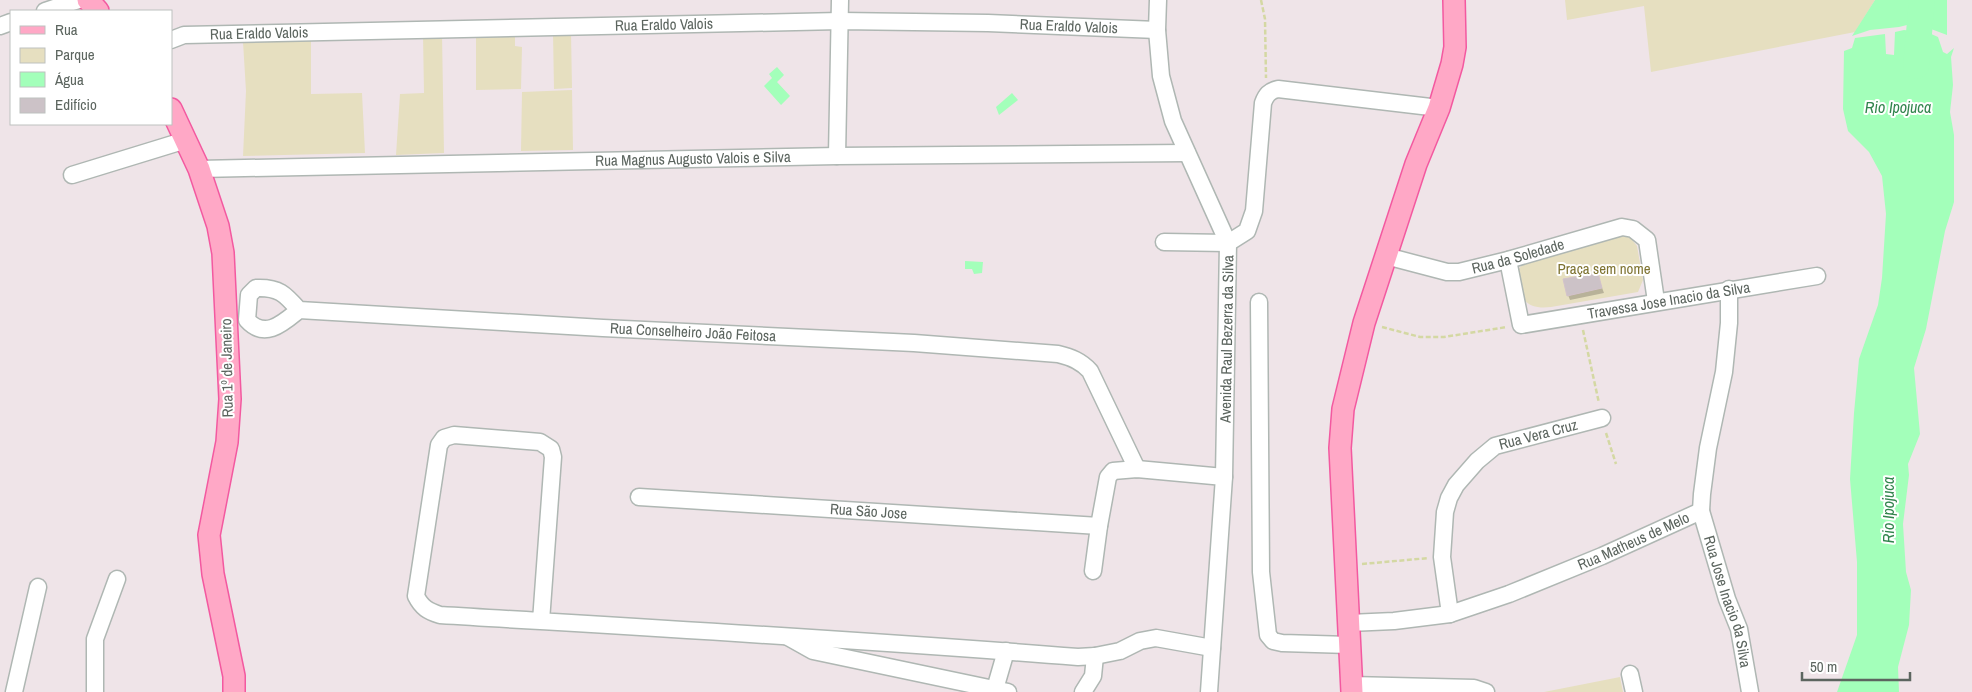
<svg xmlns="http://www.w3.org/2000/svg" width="1972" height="692" viewBox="0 0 1972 692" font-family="'Archivo Narrow',sans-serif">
  <rect width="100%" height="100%" fill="#efe4e8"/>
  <g fill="#e6dfc0">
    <path d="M1565,0H1875L1855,32L1651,72L1644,6L1567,20Z"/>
    <path d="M515,33V46L522,47L521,89L476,90V34Z"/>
    <path d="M553,33H571L572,88L554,89Z"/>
    <path d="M442,34L444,153L396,155L400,94L424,93L423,35Z"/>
    <path d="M311,39V94L362,93L365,153L243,156L246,91L243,42Z"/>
    <path d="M572,90L573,150L521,151L522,92Z"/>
    <path d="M1623,235L1629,236L1637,246L1643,280L1638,292L1551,307C1534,309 1522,305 1518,286C1518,283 1516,278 1516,275C1517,268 1525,263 1529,259Z"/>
    <path d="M1620,677L1623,692H1544Z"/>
  </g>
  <g fill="#a3ffba">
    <path d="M1875,0H1947V35L1915,23L1899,27L1870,30L1852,36Z"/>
    <path d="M1904,30L1929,33L1938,37L1943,52L1947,54L1954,48L1951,57L1953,85L1950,112L1954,135V202L1945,231L1926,329L1914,368L1920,434L1908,464L1909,475L1903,524L1906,572L1911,590L1909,625L1898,667L1899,692H1837L1857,635V562L1850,479L1854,413L1859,359L1878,305L1882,278L1886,214L1882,176L1869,152L1848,131L1843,109L1844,51L1852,48L1855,38L1885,34L1886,54L1894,55L1895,32Z"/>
    <path d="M777,67L784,75L777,82L790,96L781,105L764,86L772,78L769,74Z"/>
    <path d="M1012,93L1018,100L999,115L996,107Z"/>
    <path d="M965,261L983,262L982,273L974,274L972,269H965Z"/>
  </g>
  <path fill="#0003" d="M1597,274L1604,293L1570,300L1568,295Z"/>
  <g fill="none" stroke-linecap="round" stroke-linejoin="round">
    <path stroke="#a3ffba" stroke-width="26" d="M1916,66L1922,0"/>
  </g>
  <path fill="#ccc2c7" stroke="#d3c2cb" d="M1598,273L1602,288L1567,296L1563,279Z"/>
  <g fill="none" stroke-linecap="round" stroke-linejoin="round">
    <defs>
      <g id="minor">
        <path d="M1158,0L1157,30L1161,76L1173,121L1228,243L1224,477L1209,692"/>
        <path d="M45,11L79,0"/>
        <path d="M0,26L11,22"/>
        <path id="s1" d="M171,40L184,35L840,21L988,23L1157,30"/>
        <path d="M837,156L840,0"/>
        <path id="s2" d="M199,169L837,156L1187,153"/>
        <path d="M72,175L186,140"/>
        <path d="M1164,242L1228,243L1247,231L1254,211L1263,103C1266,95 1269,91 1278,89L1439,108"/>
        <path id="s3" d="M1386,256L1447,272H1459L1508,260L1622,227L1633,229L1647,240L1656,301"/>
        <path id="s4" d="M1508,260L1521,325L1817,276"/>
        <path id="s5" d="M1729,289V323L1724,372L1708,448L1702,494L1701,511L1727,599L1739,629L1750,692"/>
        <path d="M1259,302L1261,572L1268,635L1273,641L1282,643L1349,645"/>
        <path id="s6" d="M299,310C285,294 279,287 256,288L249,295L247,320C265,340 283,323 299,310L603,328L914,343L1058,354C1071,357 1081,361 1090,371L1137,469"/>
        <path id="s7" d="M639,497L1099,526"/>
        <path d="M1093,571L1099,526L1108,477L1113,471L1137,469L1224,477"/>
        <path id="s8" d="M1450,614L1442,557L1445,512L1449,498L1456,485L1477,461L1495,446L1602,418"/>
        <path d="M541,621L553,457L551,449L540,442L454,435L444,438L439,445L416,596C422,608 428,611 440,615C653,628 866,640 1078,657L1095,656L1120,651L1140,641L1156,638L1212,648"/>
        <path id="s9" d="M1349,623L1394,621L1450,614L1509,594L1602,556L1701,511"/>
        <path d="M788,637L813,651L1008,692"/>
        <path d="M1630,674L1634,692"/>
        <path d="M1351,685L1474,688L1486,692"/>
        <path d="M995,689L1006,651"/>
        <path d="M14,692L38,587"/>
        <path d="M95,692V639L117,579"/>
        <path d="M1083,692L1093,676L1095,656"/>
      </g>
      <g id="major">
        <path d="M88,0L98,11"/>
        <path d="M171,109L199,169L218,226L223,253L230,399L227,442L209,535L213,574L234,676V692"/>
        <path d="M1352,692L1340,448L1343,409L1364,323L1416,164L1439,108L1452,64L1455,47L1454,0"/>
      </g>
    </defs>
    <use href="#minor" stroke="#afb7b3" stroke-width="19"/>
    <use href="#major" stroke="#f359a0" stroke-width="24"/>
    <g stroke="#d4d8a3" stroke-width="2.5" stroke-dasharray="5 2.5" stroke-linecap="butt">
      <path d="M1261,0L1265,19L1266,78"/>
      <path d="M1382,327L1420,337H1444L1507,327"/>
      <path d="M1583,330L1599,403"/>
      <path d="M1606,433L1616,464"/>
      <path d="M1362,564L1429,558"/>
    </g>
    <use href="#minor" stroke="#fff" stroke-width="16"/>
    <use href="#major" stroke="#ffa8c6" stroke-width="21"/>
  </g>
  <g text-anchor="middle" stroke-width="4" stroke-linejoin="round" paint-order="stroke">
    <g font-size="15" fill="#5c655f" stroke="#fff">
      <text dy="5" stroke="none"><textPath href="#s1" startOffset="494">Rua Eraldo Valois</textPath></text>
      <text dy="5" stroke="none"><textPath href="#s1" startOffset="899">Rua Eraldo Valois</textPath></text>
      <text dy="5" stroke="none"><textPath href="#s1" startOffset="89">Rua Eraldo Valois</textPath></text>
      <text dy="5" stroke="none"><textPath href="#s2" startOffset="494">Rua Magnus Augusto Valois e Silva</textPath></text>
      <text dy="5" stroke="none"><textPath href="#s3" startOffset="136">Rua da Soledade</textPath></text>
      <text dy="5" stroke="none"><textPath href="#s4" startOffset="216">Travessa Jose Inacio da Silva</textPath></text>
      <text dy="5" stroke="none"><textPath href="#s6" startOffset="541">Rua Conselheiro João Feitosa</textPath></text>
      <text transform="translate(1227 339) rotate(-89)" y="5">Avenida Raul Bezerra da Silva</text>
      <text transform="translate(227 368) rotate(-91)" y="5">Rua 1º de Janeiro</text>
      <text dy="5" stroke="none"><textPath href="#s8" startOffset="232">Rua Vera Cruz</textPath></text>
      <text dy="5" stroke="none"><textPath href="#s7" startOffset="230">Rua São Jose</textPath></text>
      <text dy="5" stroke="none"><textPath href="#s9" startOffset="299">Rua Matheus de Melo</textPath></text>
      <text dy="5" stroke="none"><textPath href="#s5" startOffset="319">Rua Jose Inacio da Silva</textPath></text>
    </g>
    <g font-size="15" fill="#7e7331" stroke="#fff">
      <text x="1604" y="274">Praça sem nome</text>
    </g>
    <g font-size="16" font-style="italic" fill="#32854d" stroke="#fff">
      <text x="1898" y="113">Rio Ipojuca</text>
      <text transform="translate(1888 510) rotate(-90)" y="6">Rio Ipojuca</text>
    </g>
  </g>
  <rect x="10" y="10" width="162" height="115" fill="#ffffff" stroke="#bec1bf"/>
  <rect x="20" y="26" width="25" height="8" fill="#ffa8c6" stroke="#bec1bf"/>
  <text x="55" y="35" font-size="15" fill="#5c655f">Rua</text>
  <rect x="20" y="48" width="25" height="15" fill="#e6dfc0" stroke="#bec1bf"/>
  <text x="55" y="60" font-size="15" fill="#5c655f">Parque</text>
  <rect x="20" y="72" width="25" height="15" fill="#a3ffba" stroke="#bec1bf"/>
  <text x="55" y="85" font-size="15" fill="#5c655f">Água</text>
  <rect x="20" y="98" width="25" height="15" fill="#ccc2c7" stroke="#bec1bf"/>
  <text x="55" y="110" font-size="15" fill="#5c655f">Edifício</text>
  <path d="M1802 672v8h108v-8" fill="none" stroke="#5c655f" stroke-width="2.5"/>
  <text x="1810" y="672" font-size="15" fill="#5c655f" stroke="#ffffff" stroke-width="4" paint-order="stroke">50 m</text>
</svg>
